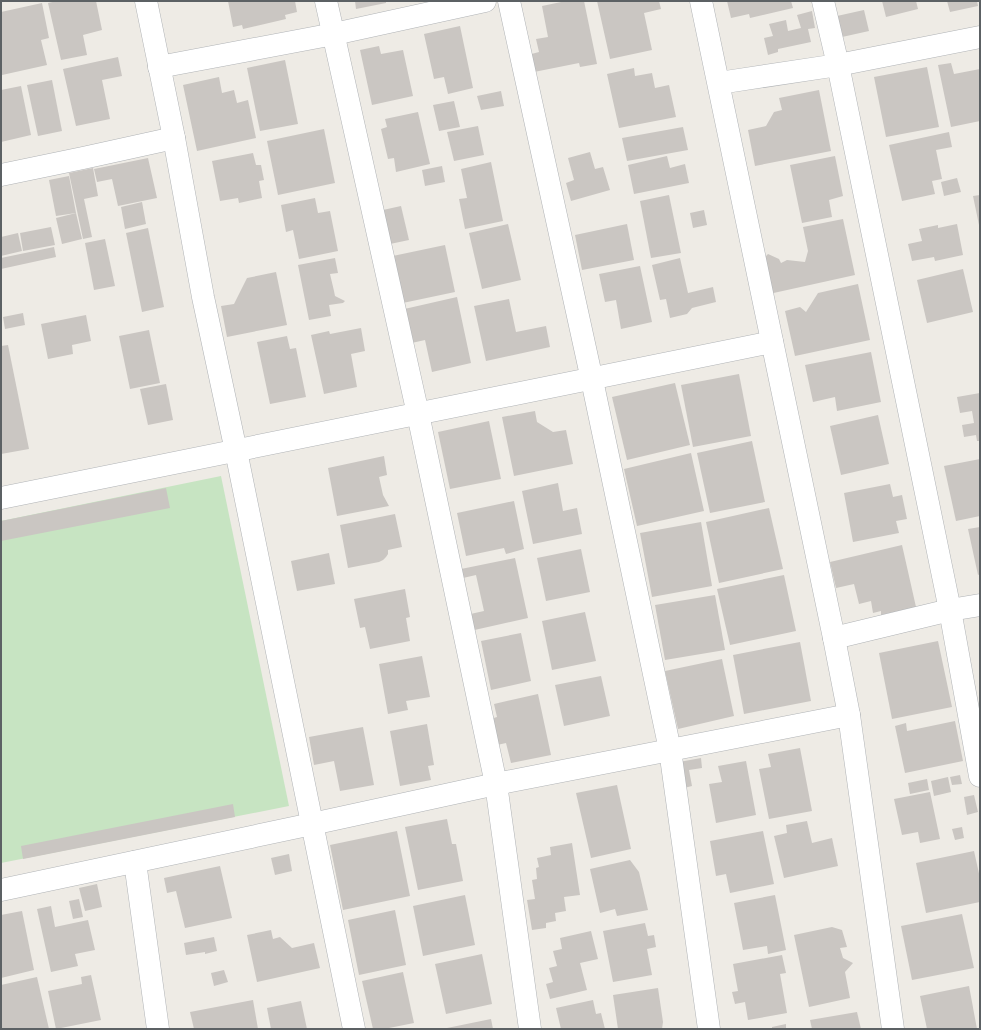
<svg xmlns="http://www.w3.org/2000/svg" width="981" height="1030" viewBox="0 0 981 1030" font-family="Overpass,sans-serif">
  <rect width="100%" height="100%" fill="#eeebe5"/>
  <path fill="#c7e4c2" d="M221,476L289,806L1,863V521Z"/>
  <g fill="#cac6c2">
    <path d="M57,1H96L102,30L83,35L87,55L61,60L48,3Z"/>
    <path d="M228,1H295L297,12L285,15L286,19L243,29L242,25L233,27Z"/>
    <path d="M355,1H386V3L356,9Z"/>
    <path d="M566,1H584L597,64L580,67L579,63L534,72L524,56L539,52L536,39L548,37L542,6Z"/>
    <path d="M597,1H659L661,9L644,13L652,50L610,59Z"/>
    <path d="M727,1H791L793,8L750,18L749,14L731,18Z"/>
    <path d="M882,1H916L918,9L886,17Z"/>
    <path d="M947,1H977L978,6L950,12Z"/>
    <path d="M42,3L49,38L41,40L47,65L2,75L1,12Z"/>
    <path d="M864,10L869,31L842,37L837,16Z"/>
    <path d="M812,11L815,28L808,29L811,42L778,49V52L768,55L764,38L773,36L769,24L786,20L788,31L801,28L797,15Z"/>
    <path d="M460,26L473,88L448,94L444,77L434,79L424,34Z"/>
    <path d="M379,46L381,54L403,50L413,96L372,105L360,50Z"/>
    <path d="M118,57L122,76L102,80L110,119L76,126L63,69Z"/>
    <path d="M285,60L298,124L260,131L247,68Z"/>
    <path d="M951,63L954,74L980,69V121L951,127L938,65Z"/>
    <path d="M927,67L939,127L886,137L874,77Z"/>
    <path d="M634,68L635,76L652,73L655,88L669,85L676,117L619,128L607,74Z"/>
    <path d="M219,77L222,93L234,90L237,103L248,100L256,138L197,151L183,85Z"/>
    <path d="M52,80L62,131L38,136L27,85Z"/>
    <path d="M21,86L31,135L1,142V90Z"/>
    <path d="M819,90L831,151L755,166L748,130L766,126L774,112L782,110L779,98Z"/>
    <path d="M501,91L504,106L481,110L477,96Z"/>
    <path d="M454,101L460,127L439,131L433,105Z"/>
    <path d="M418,112L430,164L396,172L394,158L388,159L381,129L387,127L385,119Z"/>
    <path d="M478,126L484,155L454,161L447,132Z"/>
    <path d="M683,127L688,150L627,161L622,138Z"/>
    <path d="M324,129L335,183L278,195L267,141Z"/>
    <path d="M949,132L952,147L936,150L942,179L932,181L935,194L902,201L889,145Z"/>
    <path d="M590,152L595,169L603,167L610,190L571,201L566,183L574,180L568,158Z"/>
    <path d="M253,153L256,165H261L264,180L259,181L262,198L239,203L238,198L220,201L212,161Z"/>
    <path d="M667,156L670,168L685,164L689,183L634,194L628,165Z"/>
    <path d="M835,156L843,196L829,200L832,217L802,223L790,165Z"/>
    <path d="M148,158L157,198L118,206L112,179L97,182L94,169Z"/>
    <path d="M491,162L503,221L465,229L459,199L467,198L461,169Z"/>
    <path d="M442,166L445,182L425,186L422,170Z"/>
    <path d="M93,168L98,196L84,199L92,237L83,239L69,173Z"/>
    <path d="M69,176L76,213L56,216L49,180Z"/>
    <path d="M957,178L961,192L944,196L941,182Z"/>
    <path d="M669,195L681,253L651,258L640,201Z"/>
    <path d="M980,195V225H979L973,196Z"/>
    <path d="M315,198L318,213L330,211L338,251L299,259L293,230L286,232L281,205Z"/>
    <path d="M142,202L146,224L125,229L121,207Z"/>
    <path d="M401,206L409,240L390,244L383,210Z"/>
    <path d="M704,210L707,225L693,228L690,213Z"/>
    <path d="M76,213L82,239L62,244L56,218Z"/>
    <path d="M843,219L855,275L769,294L765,257L768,254L779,259L781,263L787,260L805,262L808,251L803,227Z"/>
    <path d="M508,224L521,280L482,289L469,233Z"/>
    <path d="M627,224L634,260L582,270L575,235Z"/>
    <path d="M957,224L963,255L935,261L934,257L912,261L908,244L922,241L919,229L938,225V228Z"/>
    <path d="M51,227L55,245L23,251L20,233Z"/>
    <path d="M148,228L164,307L142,312L126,233Z"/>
    <path d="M18,233L22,251L1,256V237Z"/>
    <path d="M105,239L115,286L94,290L85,243Z"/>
    <path d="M445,245L455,292L398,304L388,257Z"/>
    <path d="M54,247L56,257L1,269V258Z"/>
    <path d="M335,258L338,273L330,274L334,291L335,296L345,301L343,303L329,305L331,316L309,320L298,265Z"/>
    <path d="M680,258L688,293L713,287L716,302L692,308L687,314L670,318L666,299L660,300L652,265Z"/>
    <path d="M640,266L652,322L621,329L616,300L605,302L599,274Z"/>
    <path d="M963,269L973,312L927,323L917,280Z"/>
    <path d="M276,272L287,325L227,337L221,306L234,304L247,278Z"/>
    <path d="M858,284L870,340L795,356L785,311L800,307L806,312L818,293Z"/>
    <path d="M457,297L471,363L432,372L425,340L407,344L400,310Z"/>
    <path d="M509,299L516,332L546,326L550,347L486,361L474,306Z"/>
    <path d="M23,313L25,325L5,329L3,317Z"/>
    <path d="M86,315L91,341L72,345L73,354L48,359L41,324Z"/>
    <path d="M361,328L365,351L351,354L357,387L324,394L311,335L329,331L330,334Z"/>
    <path d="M149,330L160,383L130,389L119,336Z"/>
    <path d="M287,336L290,349L296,348L306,397L270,404L257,342Z"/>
    <path d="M8,345L29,449L1,454V346Z"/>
    <path d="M871,352L881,402L837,411L835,397L813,402L805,365Z"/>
    <path d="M739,374L751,436L693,447L681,385Z"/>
    <path d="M675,383L690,445L627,460L612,397Z"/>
    <path d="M166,384L173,420L148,425L140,389Z"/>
    <path d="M980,393V441H977L976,435L964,437L962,425L974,423L972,411L960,413L957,397Z"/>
    <path d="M535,411L537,422L553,432L566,430L573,464L514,476L502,417Z"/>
    <path d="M878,415L889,464L841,475L830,426Z"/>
    <path d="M489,421L501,479L450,489L438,432Z"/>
    <path d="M752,441L765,502L710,513L697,453Z"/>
    <path d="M691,453L704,511L637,526L624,469Z"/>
    <path d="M384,456L387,475L379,477L383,495L389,506L337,516L328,468Z"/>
    <path d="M980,459V516L956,521L944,466Z"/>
    <path d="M558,483L563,511L577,508L582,534L533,544L522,491Z"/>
    <path d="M890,484L893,497L902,495L907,519L896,521L899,533L853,542L844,493Z"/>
    <path d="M166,488L170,508L1,541V521Z"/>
    <path d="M514,501L524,549L506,554L504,548L466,556L457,513Z"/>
    <path d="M769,508L783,569L719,583L706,522Z"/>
    <path d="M395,514L402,547L388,550V554L386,557L383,560L379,562L348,568L340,525Z"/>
    <path d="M701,522L712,586L652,597L640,533Z"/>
    <path d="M980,527V574L978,575L968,529Z"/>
    <path d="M902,545L916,607L881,615V611L873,613L871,601L859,604L854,584L836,588L830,562Z"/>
    <path d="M581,549L590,592L546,601L537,558Z"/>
    <path d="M329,553L335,584L297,591L291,561Z"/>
    <path d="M515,558L528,618L470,631L466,615L484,611L476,575L463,578L461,569Z"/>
    <path d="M784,575L796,631L730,645L717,589Z"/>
    <path d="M405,589L410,617L406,618L410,641L370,649L365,627L360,628L354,599Z"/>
    <path d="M715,595L725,650L665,660L655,605Z"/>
    <path d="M585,612L596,661L552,670L542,621Z"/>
    <path d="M521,633L531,681L491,690L481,641Z"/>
    <path d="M938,641L952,707L892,719L879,653Z"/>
    <path d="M800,642L811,701L744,714L733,655Z"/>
    <path d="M422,656L430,697L406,701L408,710L388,714L379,664Z"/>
    <path d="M722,659L734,716L678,729L665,671Z"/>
    <path d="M601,676L610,716L564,726L555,685Z"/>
    <path d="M538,694L551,755L511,763L506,743L497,745L487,720L497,717L494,704Z"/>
    <path d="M955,721L963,761L905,773L895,726L906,723L907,731Z"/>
    <path d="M427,724L434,765L428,766L431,780L400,786L390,731Z"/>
    <path d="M363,727L374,785L340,791L334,761L314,765L309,737Z"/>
    <path d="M800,748L812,811L769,819L759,769L771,767L768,754Z"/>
    <path d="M701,758L702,768L689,770L692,786L684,788L679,762Z"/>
    <path d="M746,761L756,815L716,823L709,784L722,782L718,766Z"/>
    <path d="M960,775L962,784L952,785L950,777Z"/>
    <path d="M948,777L951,792L934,796L931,781Z"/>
    <path d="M927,779L929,790L910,794L908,783Z"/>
    <path d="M617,785L631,849L591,858L576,793Z"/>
    <path d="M930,792L940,839L920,843L918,832L902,835L894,799Z"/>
    <path d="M974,795L978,812L967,815L964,797Z"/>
    <path d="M233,804L235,817L23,859L21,846Z"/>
    <path d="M447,819L452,844H456L463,881L418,890L405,827Z"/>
    <path d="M807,821L812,843L832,838L838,866L784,878L774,836L787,833L786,825Z"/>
    <path d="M962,827L964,838L955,840L952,829Z"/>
    <path d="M397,831L410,896L343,910L330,845Z"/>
    <path d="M763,831L774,884L730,893L726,874L716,876L710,841Z"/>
    <path d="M572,843L580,895L564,897L566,911L555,913L556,921L546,923V928L532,930L527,900L535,899L532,880L537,879L536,868L539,867L537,858L551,855L550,847Z"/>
    <path d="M974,851L980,878V902L926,913L916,863Z"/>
    <path d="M289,854L292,871L275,875L271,858Z"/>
    <path d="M630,860L639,872L648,910L617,916L615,909L600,913L590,869Z"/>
    <path d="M220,866L232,918L185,928L176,891L167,893L164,878Z"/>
    <path d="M97,884L102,907L85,911L79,888Z"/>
    <path d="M465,895L475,945L423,956L413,906Z"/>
    <path d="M775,895L786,950L768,954L767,946L743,950L734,903Z"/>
    <path d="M79,899L83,917L73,919L69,901Z"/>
    <path d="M51,906L55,927L88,920L95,950L75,954L78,966L51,972L37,909Z"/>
    <path d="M395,910L406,965L359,975L348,920Z"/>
    <path d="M22,911L34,970L1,978V915Z"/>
    <path d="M962,914L974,968L912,980L901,926Z"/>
    <path d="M645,923L648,936L654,935L656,947L647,949L652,975L613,982L603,931Z"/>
    <path d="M832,927L842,930L847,947L840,948L843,958L853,963L845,972L850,998L809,1007L794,935Z"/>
    <path d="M271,930L273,939L280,937L292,948L314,943L320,968L257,982L247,935Z"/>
    <path d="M591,931L598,959L580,963L587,990L550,999L546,984L553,982L549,968L557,966L553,951L562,949L560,938Z"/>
    <path d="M214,937L217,951L205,954V952L186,955L184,943Z"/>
    <path d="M482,954L492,1004L446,1014L435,964Z"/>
    <path d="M782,955L786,973L780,974L787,1013L748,1020L745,1002L735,1004L732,992L738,991L733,964Z"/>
    <path d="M224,970L228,982L214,986L211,973Z"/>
    <path d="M403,972L414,1023L384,1029H373L362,981Z"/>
    <path d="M91,975L101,1020L56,1029L48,991L82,984L81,977Z"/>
    <path d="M37,977L49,1029H1V985Z"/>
    <path d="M969,986L977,1029H927L920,996Z"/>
    <path d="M658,988L663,1022L662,1029H618L613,995Z"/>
    <path d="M253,1000L258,1029H194L190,1012Z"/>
    <path d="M593,1000L596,1014L601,1013L605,1029H561L556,1008Z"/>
    <path d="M301,1001L307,1029H271L267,1008Z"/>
    <path d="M857,1012L861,1029H812L810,1020Z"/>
    <path d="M491,1019L493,1029H447V1028Z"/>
    <path d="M786,1024V1029H772V1027Z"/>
  </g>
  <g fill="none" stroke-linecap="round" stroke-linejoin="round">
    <defs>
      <g id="minor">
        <path d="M146,1L174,138L203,297L236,451L354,1029"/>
        <path d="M326,1L418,414L496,784L530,1029"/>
        <path d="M509,1L592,380L670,750L709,1029"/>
        <path d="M701,1L834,638L849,715L893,1029"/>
        <path d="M823,1L838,65L950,610L980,776"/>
        <path d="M159,67L334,34L485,1"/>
        <path d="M719,83L838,65L980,37"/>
        <path d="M1,175L83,158L174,138"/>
        <path d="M1,498L772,342"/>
        <path d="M834,638L950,610L980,605"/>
        <path d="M135,862L158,1029"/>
        <path d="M1,890L312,824L496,784L849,715"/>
      </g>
    </defs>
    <use href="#minor" stroke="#b0b3b6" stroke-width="23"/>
    <use href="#minor" stroke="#fff" stroke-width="22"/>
  </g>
  <rect width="981" height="1030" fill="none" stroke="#5c6164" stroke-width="4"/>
</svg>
